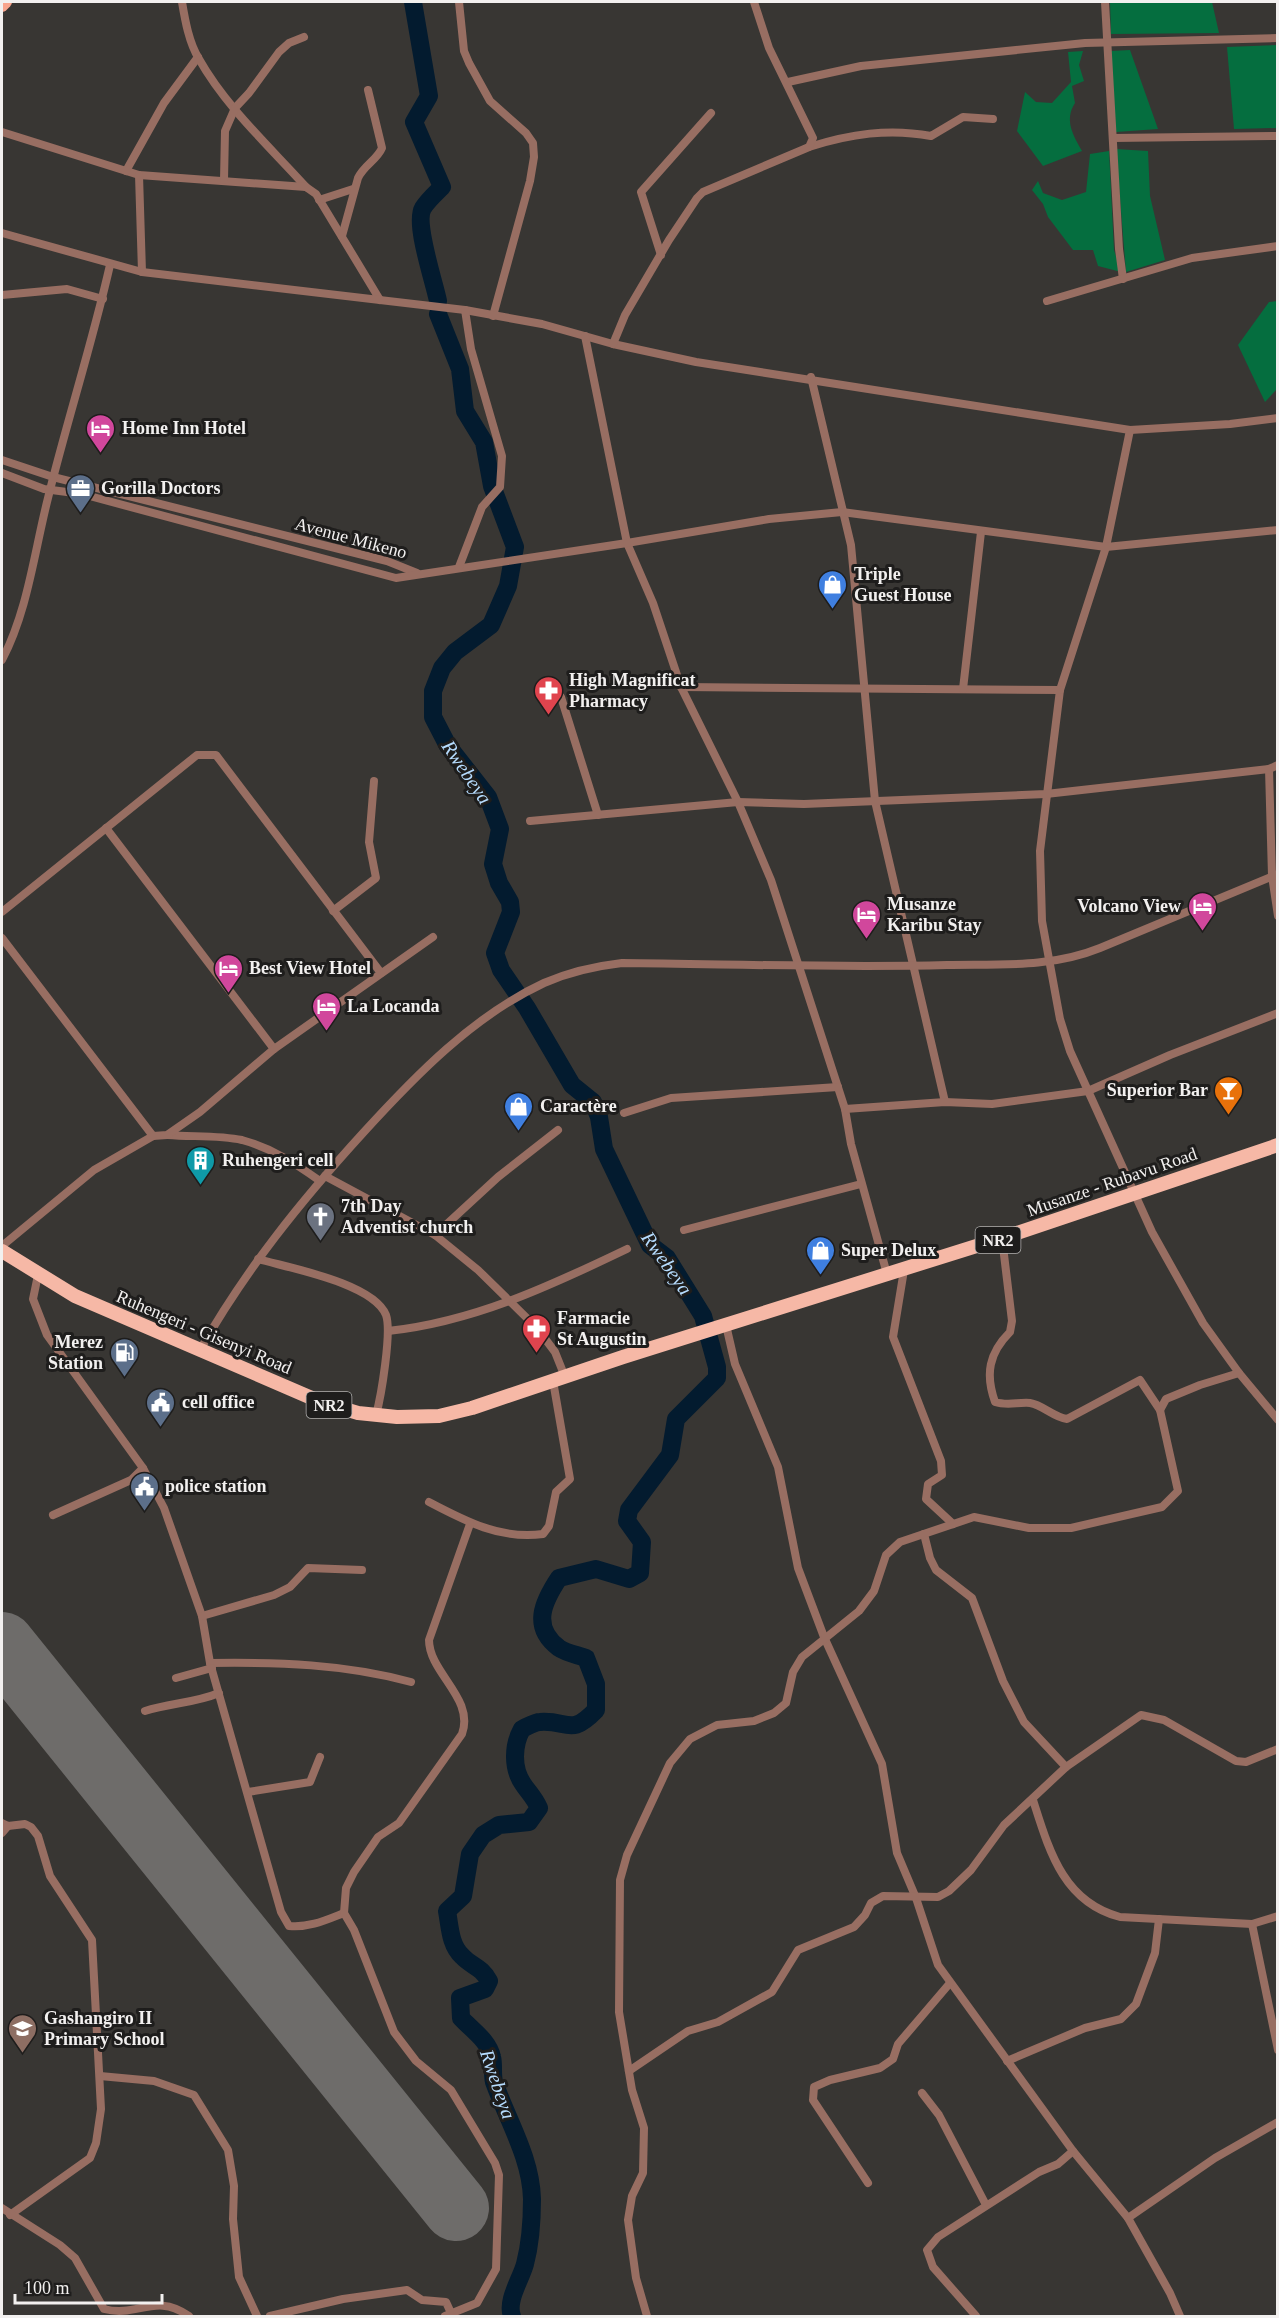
<svg xmlns="http://www.w3.org/2000/svg" width="1279" height="2318" viewBox="0 0 1279 2318" font-family="Georgia,serif">
  <rect width="100%" height="100%" fill="#383633"/>
  <g fill="#056e3f">
    <path d="M1110,2H1212L1219,33L1111,34Z"/>
    <path d="M1277,45V128L1234,129L1227,47Z"/>
    <path d="M1130,50L1158,129L1116,132L1111,51Z"/>
    <path d="M1083,51L1079,65L1084,81L1072,86L1075,103C1064,120 1073,135 1082,151L1043,166L1017,131L1025,92L1036,102L1052,103L1071,82L1068,52Z"/>
    <path d="M1116,149L1148,151L1150,196L1165,260L1126,272Z"/>
    <path d="M1109,151L1114,250L1121,272L1098,266L1093,250H1073L1048,217L1043,204L1032,190L1038,181L1043,193L1062,200L1086,192L1090,154Z"/>
    <path d="M1277,301V389L1265,402L1238,345L1269,302Z"/>
  </g>
  <g fill="none" stroke-linecap="round" stroke-linejoin="round">
    <g stroke="#031b2f" stroke-width="18">
      <path d="M413,2L429,96L414,122L442,187C436,193 428,200 423,208C414,223 434,281 438,301"/>
      <path d="M438,314L460,369L465,411L484,442L492,486L515,547L508,586L491,625L455,652L442,668L433,691V717L448,746L488,797L500,829L493,864L499,883L510,902L511,912L495,953L501,970L527,1008L572,1085L593,1102L599,1117L604,1149L650,1245L667,1258L703,1316L717,1367V1378L676,1419L670,1455L629,1510L627,1521L642,1542L640,1573L629,1579L596,1569L559,1578C543,1602 531,1627 559,1648C566,1653 578,1655 586,1658L596,1684V1710C570,1737 569,1720 540,1722C534,1722 527,1727 522,1729C513,1745 512,1768 523,1784C529,1793 534,1797 539,1808L529,1822L499,1825L483,1835L470,1854L463,1896L447,1911C450,1927 450,1945 462,1956C472,1967 481,1966 489,1981L485,1989L460,1998L461,2018C471,2029 489,2041 492,2057C494,2065 492,2073 494,2082C508,2121 531,2158 532,2199C532,2219 530,2245 525,2264C521,2279 506,2301 512,2316"/>
    </g>
    <path stroke="#6e6c6a" stroke-width="66" d="M2,1645L456,2208"/>
    <g stroke="#986e62" stroke-width="8">
      <path d="M182,2C185,20 189,43 199,59C226,107 270,147 306,187"/>
      <path d="M459,2L464,51L469,63L490,101L526,133L533,143L534,157L530,181L493,316"/>
      <path d="M1105,2L1119,249L1123,279"/>
      <path d="M788,82L861,66L1085,43L1278,38"/>
      <path d="M2,132L139,175L306,187L316,194L380,300"/>
      <path d="M1113,138L1278,136"/>
      <path d="M809,147C850,134 889,128 931,136L963,117L993,119"/>
      <path d="M126,171L164,103L198,57"/>
      <path d="M139,175L142,272"/>
      <path d="M224,180L225,131L235,108L249,93L279,52L289,43L304,37"/>
      <path d="M319,200L353,189"/>
      <path d="M2,233L142,272L465,310L542,324L613,344L696,362L1130,430L1230,424L1278,418"/>
      <path d="M342,236L358,178C364,165 377,160 382,148L368,90"/>
      <path d="M661,255L641,192L711,113"/>
      <path d="M2,295L67,289L103,299"/>
      <path d="M1047,301L1192,258L1278,246"/>
      <path d="M585,336L627,543L653,603L681,687L738,802L771,880L845,1109L851,1144L887,1274"/>
      <path d="M613,344L625,315L669,240L697,198L703,192L802,150L809,147L813,138L769,48L754,2"/>
      <path d="M811,377L851,545L875,801L945,1102"/>
      <path d="M1130,430L1106,547L1060,690L1040,851L1042,921L1060,1019L1070,1051L1152,1232L1203,1323L1239,1373L1278,1420"/>
      <path d="M2,460L53,477L387,561L417,573"/>
      <path d="M2,473L44,489L82,494L396,578L627,543L769,519L842,512L1106,547L1278,530"/>
      <path d="M459,567L482,507L500,487L502,456L471,349L465,310"/>
      <path d="M2,660C28,610 34,553 48,498C67,421 92,344 110,265"/>
      <path d="M681,687L1060,690"/>
      <path d="M963,689L981,532"/>
      <path d="M561,697L598,815"/>
      <path d="M1269,769L1272,876L1278,916"/>
      <path d="M530,821L738,802L804,804L1046,794L1269,769L1278,765"/>
      <path d="M106,828L274,1049"/>
      <path d="M333,911L376,878L369,842L374,781"/>
      <path d="M2,912L197,755H216L381,973"/>
      <path d="M2,938L153,1136"/>
      <path d="M845,1109L945,1102L992,1104L1088,1091L1170,1055L1278,1013"/>
      <path d="M624,1113L671,1098L838,1087"/>
      <path d="M168,1135C192,1137 219,1135 242,1140C272,1148 296,1164 320,1181"/>
      <path d="M325,1176L435,1235L478,1270L537,1328L555,1352L565,1377"/>
      <path d="M684,1230L861,1184"/>
      <path d="M435,1235L498,1177L558,1130"/>
      <path d="M1002,1238L1012,1321L1010,1332C989,1353 985,1374 995,1402C1007,1406 1018,1402 1030,1403C1043,1405 1053,1417 1067,1419L1140,1380L1160,1410"/>
      <path d="M2,1246L94,1170L153,1136L167,1135L200,1112L274,1049L433,937"/>
      <path d="M258,1259C289,1268 373,1283 386,1315C392,1332 381,1397 376,1415"/>
      <path d="M904,1270L893,1337L941,1461L942,1475L928,1484L926,1499L953,1524"/>
      <path d="M38,1275L33,1299L47,1335L143,1468"/>
      <path d="M726,1325L735,1364L778,1467L798,1568L824,1637L882,1764L897,1853L916,1898L938,1965L1073,2151L1128,2218L1170,2293L1180,2316"/>
      <path d="M388,1331C473,1322 550,1286 627,1249"/>
      <path d="M200,1350C246,1269 301,1201 363,1133C415,1076 473,1016 544,983C569,972 596,966 622,963C731,964 839,968 947,965C1000,964 1051,968 1100,948L1278,874"/>
      <path d="M429,1502C465,1521 501,1540 543,1534L549,1526L556,1492L570,1479L553,1381"/>
      <path d="M53,1515L131,1480L143,1468L164,1508L202,1616L210,1663L281,1912L289,1926C309,1928 326,1920 344,1913"/>
      <path d="M924,1534L930,1558L936,1570L972,1598L1003,1681L1024,1722L1066,1767"/>
      <path d="M202,1616L274,1595L290,1587L308,1568L362,1570"/>
      <path d="M210,1663C278,1662 345,1664 411,1682"/>
      <path d="M176,1678L212,1668"/>
      <path d="M145,1711C170,1703 195,1703 219,1693"/>
      <path d="M248,1792L310,1782L320,1757"/>
      <path d="M1033,1800C1049,1850 1063,1902 1120,1917L1252,1924L1278,1916"/>
      <path d="M2,1823L8,1826L25,1824L31,1827L38,1836L50,1876L92,1940L101,2109L96,2143L90,2158L10,2215"/>
      <path d="M2,1833L8,1826"/>
      <path d="M1252,1924L1278,2050"/>
      <path d="M1007,2061L1085,2028L1121,2019L1136,2004L1155,1953L1159,1919"/>
      <path d="M629,2071L688,2031L718,2022L772,1992L798,1950L854,1927L865,1915L871,1903L883,1896L938,1897L949,1891L971,1870L1004,1825L1066,1767L1141,1715L1164,1720L1236,1761L1246,1762L1278,1749"/>
      <path d="M100,2076L154,2081L194,2095L228,2150L234,2186L233,2219L239,2277L257,2316"/>
      <path d="M922,2093L939,2115L986,2205"/>
      <path d="M868,2183L813,2100L814,2087L830,2080L880,2068L893,2059L898,2044L950,1983"/>
      <path d="M2,2208L60,2245L75,2258L104,2309C138,2318 155,2292 189,2316"/>
      <path d="M1128,2218L1215,2158L1278,2122"/>
      <path d="M270,2316L343,2299L407,2290L422,2300L446,2302L451,2313"/>
      <path d="M445,2316L477,2303L496,2269L499,2175L495,2163L451,2090L416,2061L394,2032L354,1930L344,1913L346,1888L354,1872L378,1837L399,1823L462,1734C475,1698 429,1673 429,1640L470,1524"/>
      <path d="M647,2316L636,2278L628,2220L632,2196L643,2173L644,2128L632,2090L619,2012L620,1880L627,1855L670,1763L690,1739L717,1725L754,1721L774,1713L786,1703L793,1672L802,1657L859,1611L874,1591L886,1555L900,1542L974,1517L1029,1528H1071L1162,1507L1178,1491L1160,1410L1166,1399L1200,1385L1239,1373"/>
      <path d="M976,2316L933,2267L927,2250L938,2237L1039,2172L1058,2164L1073,2151"/>
    </g>
    <path stroke="#f8a48c" stroke-width="12" d="M2,6L6,2"/>
    <path stroke="#f6b8a6" stroke-width="14" d="M2,1251L75,1296L321,1402L358,1413L397,1417L439,1416L472,1408L623,1357L1002,1238L1278,1145"/>
  </g>
  <defs>
    <symbol id="hotel-pin" viewBox="-11 -11 22 30"><path d="M0 17L-7.5 6A9.5 9.5 0 1 1 7.5 6Z" fill="#d1479c" stroke="#1e1d1c"/><path d="M-6-4.5h1.5V1H6V5H4.5V3h-9V5H-6ZM-4 0a1.8 1.8 0 1 1 3.6 0ZM.5 0V-2.5h3Q6-2.5 6 0Z" fill="#fff"/></symbol>
    <symbol id="office-pin" viewBox="-11 -11 22 30"><path d="M0 17L-7.5 6A9.5 9.5 0 1 1 7.5 6Z" fill="#5c6f8a" stroke="#1e1d1c"/><path d="M-6-3h4V-5.5h4V-3h4V5H-6ZM-1-4.5V-3h2v-1.5ZM-6 0V1H6V0Z" fill="#fff"/></symbol>
    <symbol id="shop-pin" viewBox="-11 -11 22 30"><path d="M0 17L-7.5 6A9.5 9.5 0 1 1 7.5 6Z" fill="#3f7fe0" stroke="#1e1d1c"/><path d="M-5-2.5h2.3a2.7 3.5 0 0 1 5.4 0H5L5.5 6h-11ZM-1.5-2.5h3a1.5 2.3 0 0 0-3 0Z" fill="#fff"/></symbol>
    <symbol id="pharmacy-pin" viewBox="-11 -11 22 30"><path d="M0 17L-7.5 6A9.5 9.5 0 1 1 7.5 6Z" fill="#e0444e" stroke="#1e1d1c"/><path d="M-2-6h4v4h4v4h-4v4h-4v-4h-4v-4h4Z" fill="#fff"/></symbol>
    <symbol id="bar-pin" viewBox="-11 -11 22 30"><path d="M0 17L-7.5 6A9.5 9.5 0 1 1 7.5 6Z" fill="#e8710a" stroke="#1e1d1c"/><path d="M-6-5H6L.8 .8V4.5H3.5V6h-7V4.5H-.8V.8Z" fill="#fff"/></symbol>
    <symbol id="building-pin" viewBox="-11 -11 22 30"><path d="M0 17L-7.5 6A9.5 9.5 0 1 1 7.5 6Z" fill="#0f9aa8" stroke="#1e1d1c"/><path d="M-4-6H4V6H1V3H-1V6H-4ZM-2.5-4.3h1.7v1.8h-1.7ZM.8-4.3h1.7v1.8H.8ZM-2.5-1h1.7V.8h-1.7ZM.8-1h1.7V.8H.8Z" fill="#fff"/></symbol>
    <symbol id="church-pin" viewBox="-11 -11 22 30"><path d="M0 17L-7.5 6A9.5 9.5 0 1 1 7.5 6Z" fill="#6b7280" stroke="#1e1d1c"/><path d="M-1.2-6h2.4v3.5h3.3v2.4h-3.3V6h-2.4V-.1h-3.3v-2.4h3.3Z" fill="#fff"/></symbol>
    <symbol id="fuel-pin" viewBox="-11 -11 22 30"><path d="M0 17L-7.5 6A9.5 9.5 0 1 1 7.5 6Z" fill="#5c6f8a" stroke="#1e1d1c"/><path d="M-5.5-6h7V0h2V4h1.3V-2.5L3-4.5l.8-.8L6-3V5H2.5V1h-1V6h-7ZM-4.2-4.7v3.2H.2V-4.7Z" fill="#fff"/></symbol>
    <symbol id="civic-pin" viewBox="-11 -11 22 30"><path d="M0 17L-7.5 6A9.5 9.5 0 1 1 7.5 6Z" fill="#5c6f8a" stroke="#1e1d1c"/><path d="M-.6-6.5H3V-4.5H.6V-3L4-1V1h2V6H-6V1h2V-1L-.6-3ZM-1.2 2.5V6h2.4V2.5Z" fill="#fff"/></symbol>
    <symbol id="school-pin" viewBox="-11 -11 22 30"><path d="M0 17L-7.5 6A9.5 9.5 0 1 1 7.5 6Z" fill="#8d6e63" stroke="#1e1d1c"/><path d="M0-5L7-2L0 1L-7-2ZM-4 1L0 2.5L4 1V4Q0 6-4 4Z" fill="#fff"/></symbol>
  </defs>
  <g fill-rule="evenodd">
    <use href="#hotel-pin" x="84" y="412" width="33" height="45"/>
    <use href="#office-pin" x="64" y="472" width="33" height="45"/>
    <use href="#shop-pin" x="816" y="568" width="33" height="45"/>
    <use href="#pharmacy-pin" x="532" y="674" width="33" height="45"/>
    <use href="#hotel-pin" x="1186" y="890" width="33" height="45"/>
    <use href="#hotel-pin" x="850" y="898" width="33" height="45"/>
    <use href="#hotel-pin" x="212" y="952" width="33" height="45"/>
    <use href="#hotel-pin" x="310" y="990" width="33" height="45"/>
    <use href="#bar-pin" x="1212" y="1074" width="33" height="45"/>
    <use href="#shop-pin" x="502" y="1090" width="33" height="45"/>
    <use href="#building-pin" x="184" y="1144" width="33" height="45"/>
    <use href="#church-pin" x="304" y="1200" width="33" height="45"/>
    <use href="#shop-pin" x="804" y="1234" width="33" height="45"/>
    <use href="#pharmacy-pin" x="520" y="1312" width="33" height="45"/>
    <use href="#fuel-pin" x="108" y="1336" width="33" height="45"/>
    <use href="#civic-pin" x="144" y="1386" width="33" height="45"/>
    <use href="#civic-pin" x="128" y="1470" width="33" height="45"/>
    <use href="#school-pin" x="6" y="2012" width="33" height="45"/>
  </g>
  <g text-anchor="middle" stroke-width="6" stroke-linejoin="round" paint-order="stroke">
    <g fill="#1e1d1c" stroke="#b2b1b0" stroke-width="1.5">
      <rect x="975.5" y="1227" width="45" height="26" rx="4.5"/>
      <rect x="306.5" y="1392" width="45" height="26" rx="4.5"/>
    </g>
    <g font-size="16" font-weight="bold" fill="#f2f0ef">
      <text x="998" y="1246">NR2</text>
      <text x="329" y="1411">NR2</text>
    </g>
    <g font-size="18" font-weight="bold" fill="#f2f0ef" stroke="#1e1d1c" text-anchor="start">
      <text x="122" y="434">Home Inn Hotel</text>
      <text x="101" y="494">Gorilla Doctors</text>
      <text x="854" y="580">Triple<tspan x="854" dy="21">Guest House</tspan></text>
      <text x="569" y="686">High Magnificat<tspan x="569" dy="21">Pharmacy</tspan></text>
      <text x="887" y="910">Musanze<tspan x="887" dy="21">Karibu Stay</tspan></text>
      <text x="1181" y="912" text-anchor="end">Volcano View</text>
      <text x="249" y="974">Best View Hotel</text>
      <text x="347" y="1012">La Locanda</text>
      <text x="1208" y="1096" text-anchor="end">Superior Bar</text>
      <text x="540" y="1112">Caractère</text>
      <text x="222" y="1166">Ruhengeri cell</text>
      <text x="341" y="1212">7th Day<tspan x="341" dy="21">Adventist church</tspan></text>
      <text x="841" y="1256">Super Delux</text>
      <text x="557" y="1324">Farmacie<tspan x="557" dy="21">St Augustin</tspan></text>
      <text x="103" y="1348" text-anchor="end">Merez<tspan x="103" dy="21">Station</tspan></text>
      <text x="182" y="1408">cell office</text>
      <text x="165" y="1492">police station</text>
      <text x="44" y="2024">Gashangiro II<tspan x="44" dy="21">Primary School</tspan></text>
    </g>
    <g font-size="18" fill="#f2f0ef" stroke="#1e1d1c">
      <text transform="translate(351 538) rotate(15)" y="6">Avenue Mikeno</text>
      <text transform="translate(1112 1182) rotate(-19)" y="6">Musanze - Rubavu Road</text>
      <text transform="translate(204 1332) rotate(23)" y="6">Ruhengeri - Gisenyi Road</text>
    </g>
    <g font-size="20" font-style="italic" fill="#b6dcfe" stroke="#1e1d1c">
      <text transform="translate(467 772) rotate(56)" y="7">Rwebeya</text>
      <text transform="translate(667 1263) rotate(55)" y="7">Rwebeya</text>
      <text transform="translate(498 2084) rotate(71)" y="7">Rwebeya</text>
    </g>
  </g>
  <rect width="1279" height="2318" fill="none" stroke="#f2f0ef" stroke-width="6"/>
  <path d="M15 2294v9h147v-9" fill="none" stroke="#f2f0ef" stroke-width="3"/>
  <text x="24" y="2294" font-size="18" fill="#f2f0ef" stroke="#1e1d1c" stroke-width="4.5" paint-order="stroke">100 m</text>
</svg>
